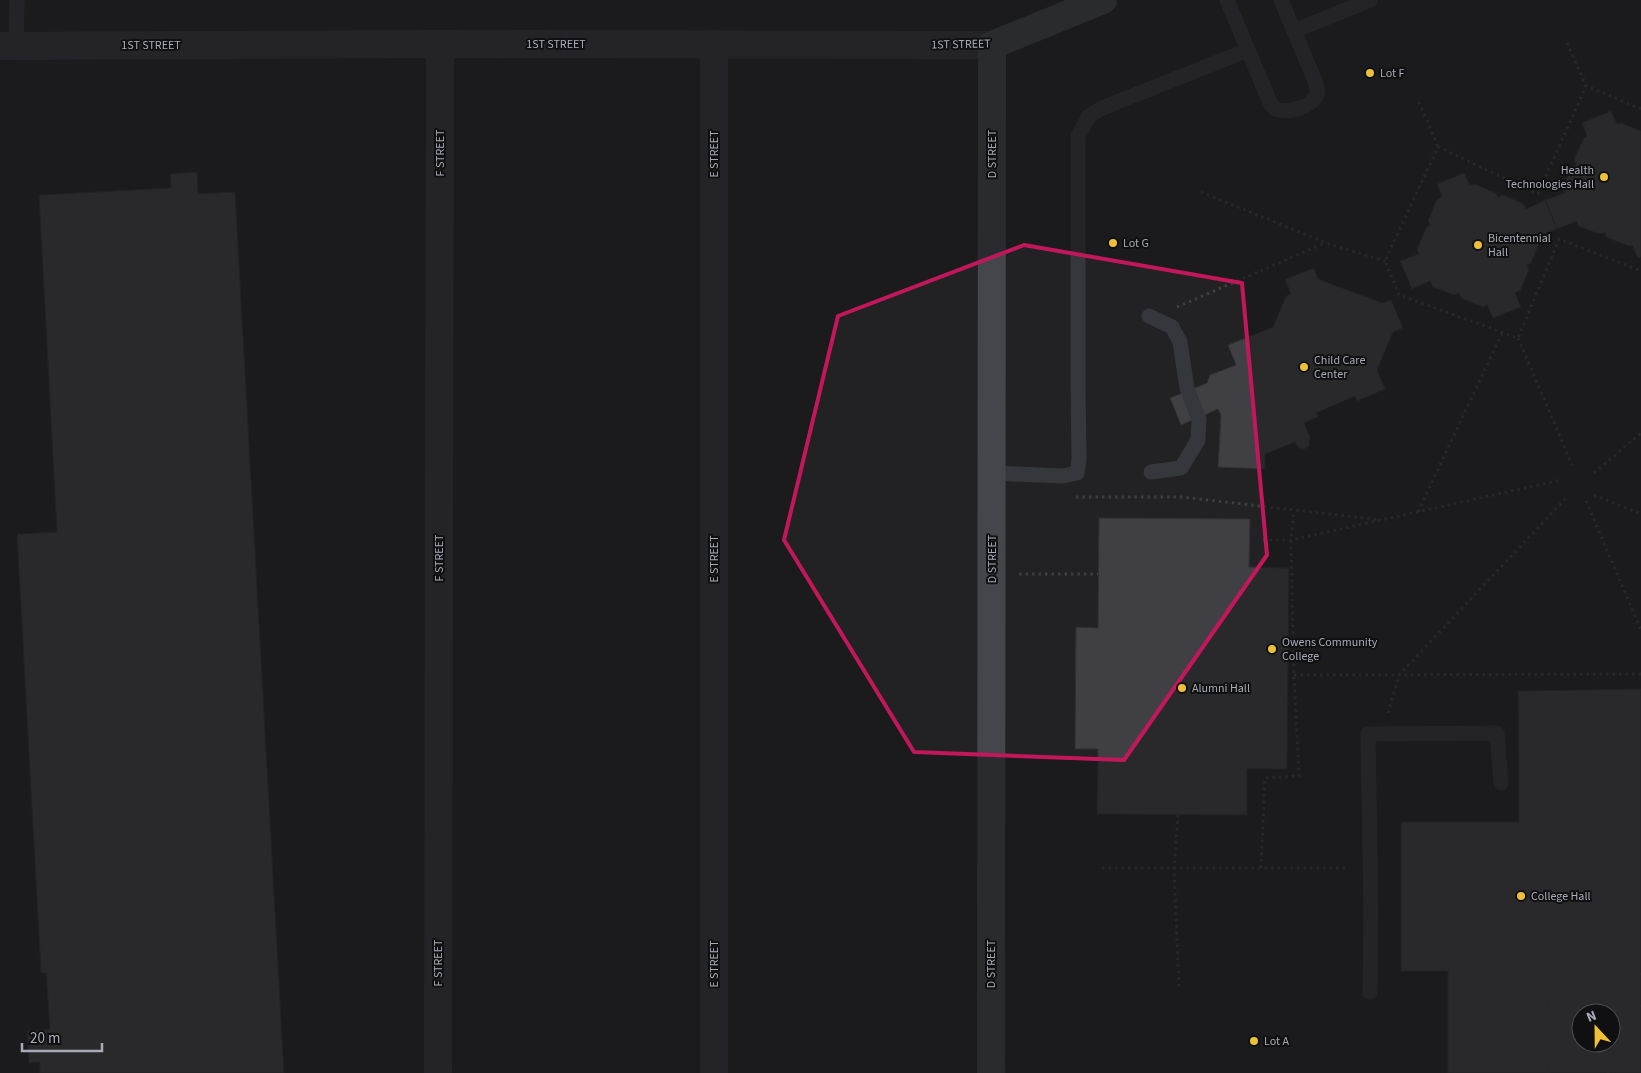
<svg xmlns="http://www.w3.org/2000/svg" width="1641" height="1073" viewBox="0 0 1641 1073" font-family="'Source Sans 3',sans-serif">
  <rect width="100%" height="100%" fill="#151517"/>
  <path fill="#222124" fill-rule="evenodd" d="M0,0H1641V1073H0ZM1581,1013H1611V1043H1581Z"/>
  <g fill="#404044" stroke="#302f33" fill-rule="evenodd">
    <path d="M1611,111L1617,124L1621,123L1641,131V257L1638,258L1632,245L1629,246L1606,237L1605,232L1599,234L1578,226L1577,221L1557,229L1545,200L1565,193L1563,188L1571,167L1576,165L1574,159L1584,138L1587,136L1582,123Z"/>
    <path d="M197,172L198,194L235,192L284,1073H40V1062L29,1063L27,1031L50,1029L46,973H41L17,534L57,532L39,195L171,188L170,174Z"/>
    <path d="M1464,173L1470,185L1474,184L1496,193L1498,197L1503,195L1524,204L1526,209L1545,200L1557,229L1538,237L1540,241L1531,263L1527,265L1529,270L1520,291L1515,293L1521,307L1493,318L1487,305L1483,307L1461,298L1459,293L1454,295L1433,287L1430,281L1412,289L1400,261L1419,254L1417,249L1426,228L1430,225L1428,221L1437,199L1442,197L1437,184Z"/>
    <path d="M1314,268L1318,279L1382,303L1391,300L1403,328L1393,332L1377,370L1385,389L1357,401L1355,396L1316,413L1318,417L1304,423L1310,437L1309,446L1305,449L1299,448L1295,442L1265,454V469L1218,467L1221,415L1218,409L1181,425L1170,398L1207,383L1210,375L1236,365L1228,345L1273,327L1286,296L1291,294L1285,279Z"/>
    <path d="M1099,518L1250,519L1249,567L1289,568L1287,769H1247V815L1097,814L1098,749H1075L1076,627L1098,628Z"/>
    <path d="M1641,689V1073H1448V971H1401V822H1519L1518,691ZM1581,1013H1611V1043H1581Z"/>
  </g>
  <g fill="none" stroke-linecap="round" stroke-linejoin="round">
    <g stroke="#3c3e43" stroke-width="3" stroke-dasharray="2.5 4" stroke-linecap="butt">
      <path d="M1567,43L1586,86"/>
      <path d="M1419,102L1438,147"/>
      <path d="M1641,109L1586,86L1538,194L1438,147L1385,261L1399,295L1518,338L1559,239L1641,271"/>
      <path d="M1201,192L1326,243L1385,261"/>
      <path d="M1177,307L1325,243"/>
      <path d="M1518,338L1573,467"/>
      <path d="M1594,473L1641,433"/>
      <path d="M1594,495L1641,514"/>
      <path d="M1076,497H1182L1381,520"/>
      <path d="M1586,501L1641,630"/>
      <path d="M1418,512L1502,333"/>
      <path d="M1263,540H1291L1561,480"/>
      <path d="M1019,574H1098"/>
      <path d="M1294,675L1641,674"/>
      <path d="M1388,713L1399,675L1567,497"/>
      <path d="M1178,815L1174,868L1179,990"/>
      <path d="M1102,868H1349"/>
      <path d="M1261,868L1265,778L1299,776L1294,675L1291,540L1294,511"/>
      <path d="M1549,975L1593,1013"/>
      <path d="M1611,1029L1613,1031L1641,1005"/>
      <path d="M1613,1031L1614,1067"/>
      <path d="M1548,1073V975L1641,974"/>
      <path d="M1607,1073L1614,1067L1620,1073"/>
    </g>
    <g stroke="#36373c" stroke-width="15">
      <path d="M1227,0L1269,100C1271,104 1272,108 1276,109C1287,114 1311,107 1316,96C1319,92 1316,86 1315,81L1281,0"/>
      <path d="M1294,31L1370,0"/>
      <path d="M16,46L17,0"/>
      <path d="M1149,316L1172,327L1180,342L1187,388L1199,419L1198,440L1181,468L1151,472"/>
      <path d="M991,473L1063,476L1077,473L1079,459L1078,384V136L1089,116L1102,108L1248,50"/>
      <path d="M1370,992L1371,911L1368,734L1497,733L1501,783"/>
    </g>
    <g stroke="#36373c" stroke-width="28">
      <path d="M714,44V1073"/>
      <path d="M0,46L440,44L992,45"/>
      <path d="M438,1073L440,44"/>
    </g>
    <path stroke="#44464c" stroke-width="28" d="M991,1073L992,45L1103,0"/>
  </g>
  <path d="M0 0H1641V1073H0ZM1024,245L1242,283L1267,555L1124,760L914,752L784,540L838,316Z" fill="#151517" fill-opacity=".55" fill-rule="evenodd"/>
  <path fill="none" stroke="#c2185b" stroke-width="4" stroke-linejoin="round" d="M1024,245L1242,283L1267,555L1124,760L914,752L784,540L838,316Z"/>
  <g fill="#edc037" stroke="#101012" stroke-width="2">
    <circle cx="1370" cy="73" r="5"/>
    <circle cx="1604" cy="177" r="5"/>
    <circle cx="1113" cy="243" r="5"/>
    <circle cx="1478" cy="245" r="5"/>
    <circle cx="1304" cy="367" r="5"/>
    <circle cx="1272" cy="649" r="5"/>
    <circle cx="1182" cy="688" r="5"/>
    <circle cx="1521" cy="896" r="5"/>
    <circle cx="1254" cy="1041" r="5"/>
  </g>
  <g text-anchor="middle" stroke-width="4" stroke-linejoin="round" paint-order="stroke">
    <g font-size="12" fill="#a8abb7" stroke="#101012">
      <text x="556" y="48">1ST STREET</text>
      <text transform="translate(961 44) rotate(-1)" y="4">1ST STREET</text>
      <text x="151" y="49">1ST STREET</text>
      <text transform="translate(440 153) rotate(-90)" y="4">F STREET</text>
      <text transform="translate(714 154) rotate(-90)" y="4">E STREET</text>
      <text transform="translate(992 154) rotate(-90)" y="4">D STREET</text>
      <text transform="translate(439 558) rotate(-90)" y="4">F STREET</text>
      <text transform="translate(714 559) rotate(-90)" y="4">E STREET</text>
      <text transform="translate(992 559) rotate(-90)" y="4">D STREET</text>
      <text transform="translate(438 963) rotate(-90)" y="4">F STREET</text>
      <text transform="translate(714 964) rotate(-90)" y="4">E STREET</text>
      <text transform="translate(991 964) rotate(-90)" y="4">D STREET</text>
    </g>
    <g font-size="12" fill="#a8abb7" stroke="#101012" text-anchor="start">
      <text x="1380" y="77">Lot F</text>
      <text x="1594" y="174" text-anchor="end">Health<tspan x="1594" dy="14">Technologies Hall</tspan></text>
      <text x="1488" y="242">Bicentennial<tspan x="1488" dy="14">Hall</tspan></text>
      <text x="1123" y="247">Lot G</text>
      <text x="1314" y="364">Child Care<tspan x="1314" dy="14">Center</tspan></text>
      <text x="1282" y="646">Owens Community<tspan x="1282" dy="14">College</tspan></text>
      <text x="1192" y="692">Alumni Hall</text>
      <text x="1531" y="900">College Hall</text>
      <text x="1264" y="1045">Lot A</text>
    </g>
  </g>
  <g transform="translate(1596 1028) rotate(338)"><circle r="24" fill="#101012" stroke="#4d4e54"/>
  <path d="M0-4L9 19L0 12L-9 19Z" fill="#edc037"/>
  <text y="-8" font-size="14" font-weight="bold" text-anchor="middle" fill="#a8abb7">N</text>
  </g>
  <path d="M22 1043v8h80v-8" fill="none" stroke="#a8abb7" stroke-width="2.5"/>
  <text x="30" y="1043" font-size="15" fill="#a8abb7" stroke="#101012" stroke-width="4" paint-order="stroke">20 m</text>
</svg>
